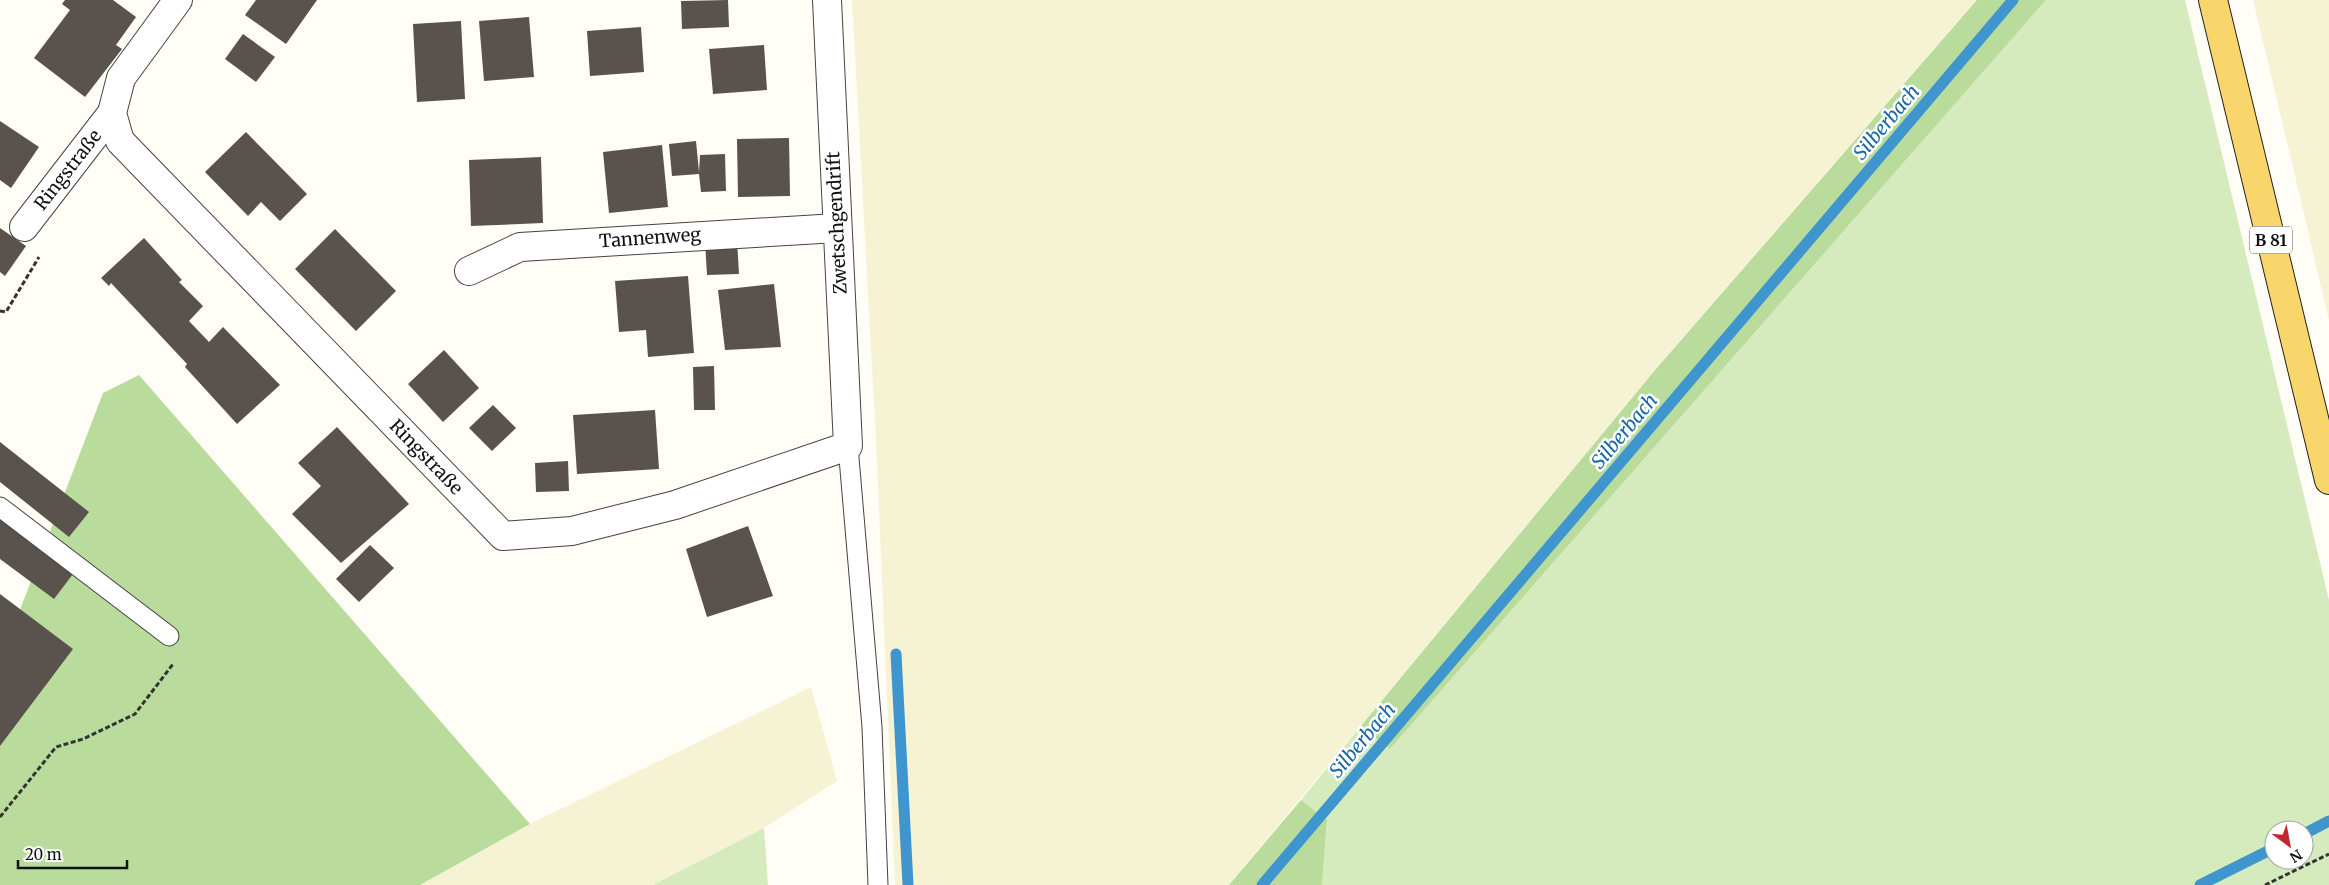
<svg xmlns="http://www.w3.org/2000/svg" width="2329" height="885" viewBox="0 0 2329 885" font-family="Merriweather,serif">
  <rect width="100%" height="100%" fill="#fffdf5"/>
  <g fill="#f6f3d4">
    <path d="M852,0H1977L1656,369L1229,885H895L876,440Z"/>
    <path d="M2253,0H2329V321L2293,167Z"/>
    <path d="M811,687L837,781L764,828L653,885H420L530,824Z"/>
  </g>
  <g fill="#d5ebbd" fill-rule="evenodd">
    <path d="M2046,0H2185L2329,600V885H1322L1327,820L1301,800L1360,727L1390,749ZM2274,830H2304V860H2274Z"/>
    <path d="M764,828L768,885H653Z"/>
  </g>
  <g fill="#b9dc9c">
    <path d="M1977,0H2046L1390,749L1360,727L1656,369Z"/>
    <path d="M139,375L530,824L420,885H0V662L103,393Z"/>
    <path d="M1301,800L1327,820L1322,885H1229Z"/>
  </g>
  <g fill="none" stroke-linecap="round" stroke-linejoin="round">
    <g stroke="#3f96cf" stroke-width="11">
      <path d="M896,654L908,885"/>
      <path d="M2304,834L2329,821"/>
      <path d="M1262,885L2013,0"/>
      <path d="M2200,885L2274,848"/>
    </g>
  </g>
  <g fill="#5a524d">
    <path d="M65,0H113L136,17L116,45L122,49L85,97L34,58L70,10L62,4Z"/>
    <path d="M256,0H317L286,44L245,15Z"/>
    <path d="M728,0L729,27L682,29L681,1Z"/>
    <path d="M529,17L534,77L484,81L479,21Z"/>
    <path d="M461,21L465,99L417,102L413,24Z"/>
    <path d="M641,27L644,72L590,76L587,31Z"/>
    <path d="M243,34L275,57L256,82L225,59Z"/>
    <path d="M764,45L767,90L713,94L709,49Z"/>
    <path d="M0,121L39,147L11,188L0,180Z"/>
    <path d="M246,132L307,194L280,221L261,202L248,216L205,172Z"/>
    <path d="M789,138L790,196L738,197L737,139Z"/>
    <path d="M696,141L699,172L700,155L725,154L726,191L701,192L699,174L672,176L669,144Z"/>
    <path d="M662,145L668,207L609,213L603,152Z"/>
    <path d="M541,157L543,223L471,226L469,160Z"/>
    <path d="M0,228L26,246L5,276L0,272Z"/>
    <path d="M335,229L396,291L356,331L295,269Z"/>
    <path d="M144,238L182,280L179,282L203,306L189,321L209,342L223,327L280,385L237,424L185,367L187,364L143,317L111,283L109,286L101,278Z"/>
    <path d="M737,240L739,274L707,275L705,242Z"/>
    <path d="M688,276L694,353L648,357L646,330L619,332L615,281Z"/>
    <path d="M774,284L781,347L725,350L718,290Z"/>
    <path d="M444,350L479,388L443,422L408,384Z"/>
    <path d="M714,366L715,410H694L693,367Z"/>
    <path d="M493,405L516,428L492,451L469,428Z"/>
    <path d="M655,410L659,469L577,474L573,415Z"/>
    <path d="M337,427L409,504L341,563L292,514L321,486L298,463Z"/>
    <path d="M0,442L89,512L69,537L0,482Z"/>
    <path d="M568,461L569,491L536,492L535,463Z"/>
    <path d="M0,515L76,570L54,599L0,559Z"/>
    <path d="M748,526L773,596L707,617L686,549Z"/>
    <path d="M370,545L394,568L359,602L336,579Z"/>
    <path d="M0,594L73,649L0,746Z"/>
  </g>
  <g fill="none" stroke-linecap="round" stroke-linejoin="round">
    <defs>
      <g id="service">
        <path d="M848,446L872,727L878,885"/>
        <path d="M0,507L169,636"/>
      </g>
      <g id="minor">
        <path d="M178,0L121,78L112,113L120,141L503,536L572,531L675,505L848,446L827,0"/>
        <path d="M24,227L112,113"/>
        <path d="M469,271L520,247L837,228"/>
      </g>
      <path id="primary" d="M2213,0L2329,480"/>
    </defs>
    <use href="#service" stroke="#444" stroke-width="21"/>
    <use href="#minor" stroke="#444" stroke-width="30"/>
    <use href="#primary" stroke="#222" stroke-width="30"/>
    <g stroke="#333" stroke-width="3" stroke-dasharray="5 2.5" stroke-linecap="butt">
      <path d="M0,311L6,312L39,257"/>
      <path d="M0,817L56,747L83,739L135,714L173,664"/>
      <path d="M2265,885L2329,854"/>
    </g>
    <use href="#service" stroke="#fff" stroke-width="19"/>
    <use href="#minor" stroke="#fff" stroke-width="28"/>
    <use href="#primary" stroke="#f9d66b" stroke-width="28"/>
  </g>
  <g text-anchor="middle" stroke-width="5" stroke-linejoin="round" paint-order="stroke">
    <rect fill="#fff" stroke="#585858" stroke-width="1" x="2250" y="226.5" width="42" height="27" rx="4"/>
    <g font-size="16" font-weight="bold" fill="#111">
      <text x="2271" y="246">B 81</text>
    </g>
    <g font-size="18" fill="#111" stroke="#fff">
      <text transform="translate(68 170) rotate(-52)" y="6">Ringstraße</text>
      <text transform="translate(837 223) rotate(-93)" y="6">Zwetschgendrift</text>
      <text transform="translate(650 238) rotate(-4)" y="6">Tannenweg</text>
      <text transform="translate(426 457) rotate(46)" y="6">Ringstraße</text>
    </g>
    <g font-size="19" font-style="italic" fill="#1768a6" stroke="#fff">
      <text transform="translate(1886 122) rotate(-50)" y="7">Silberbach</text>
      <text transform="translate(1624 431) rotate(-50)" y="7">Silberbach</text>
      <text transform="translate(1362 740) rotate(-50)" y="7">Silberbach</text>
    </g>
  </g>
  <g transform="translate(2289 845) rotate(148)"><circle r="24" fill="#ffffff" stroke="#a0a0a0"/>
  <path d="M0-4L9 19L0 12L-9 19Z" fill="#c4262e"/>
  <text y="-8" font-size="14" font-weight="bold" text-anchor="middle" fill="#111111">N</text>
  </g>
  <path d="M18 860v8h109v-8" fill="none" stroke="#111111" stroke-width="2.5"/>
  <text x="25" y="860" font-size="15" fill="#111111" stroke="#ffffff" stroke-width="4" paint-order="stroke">20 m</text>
</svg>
